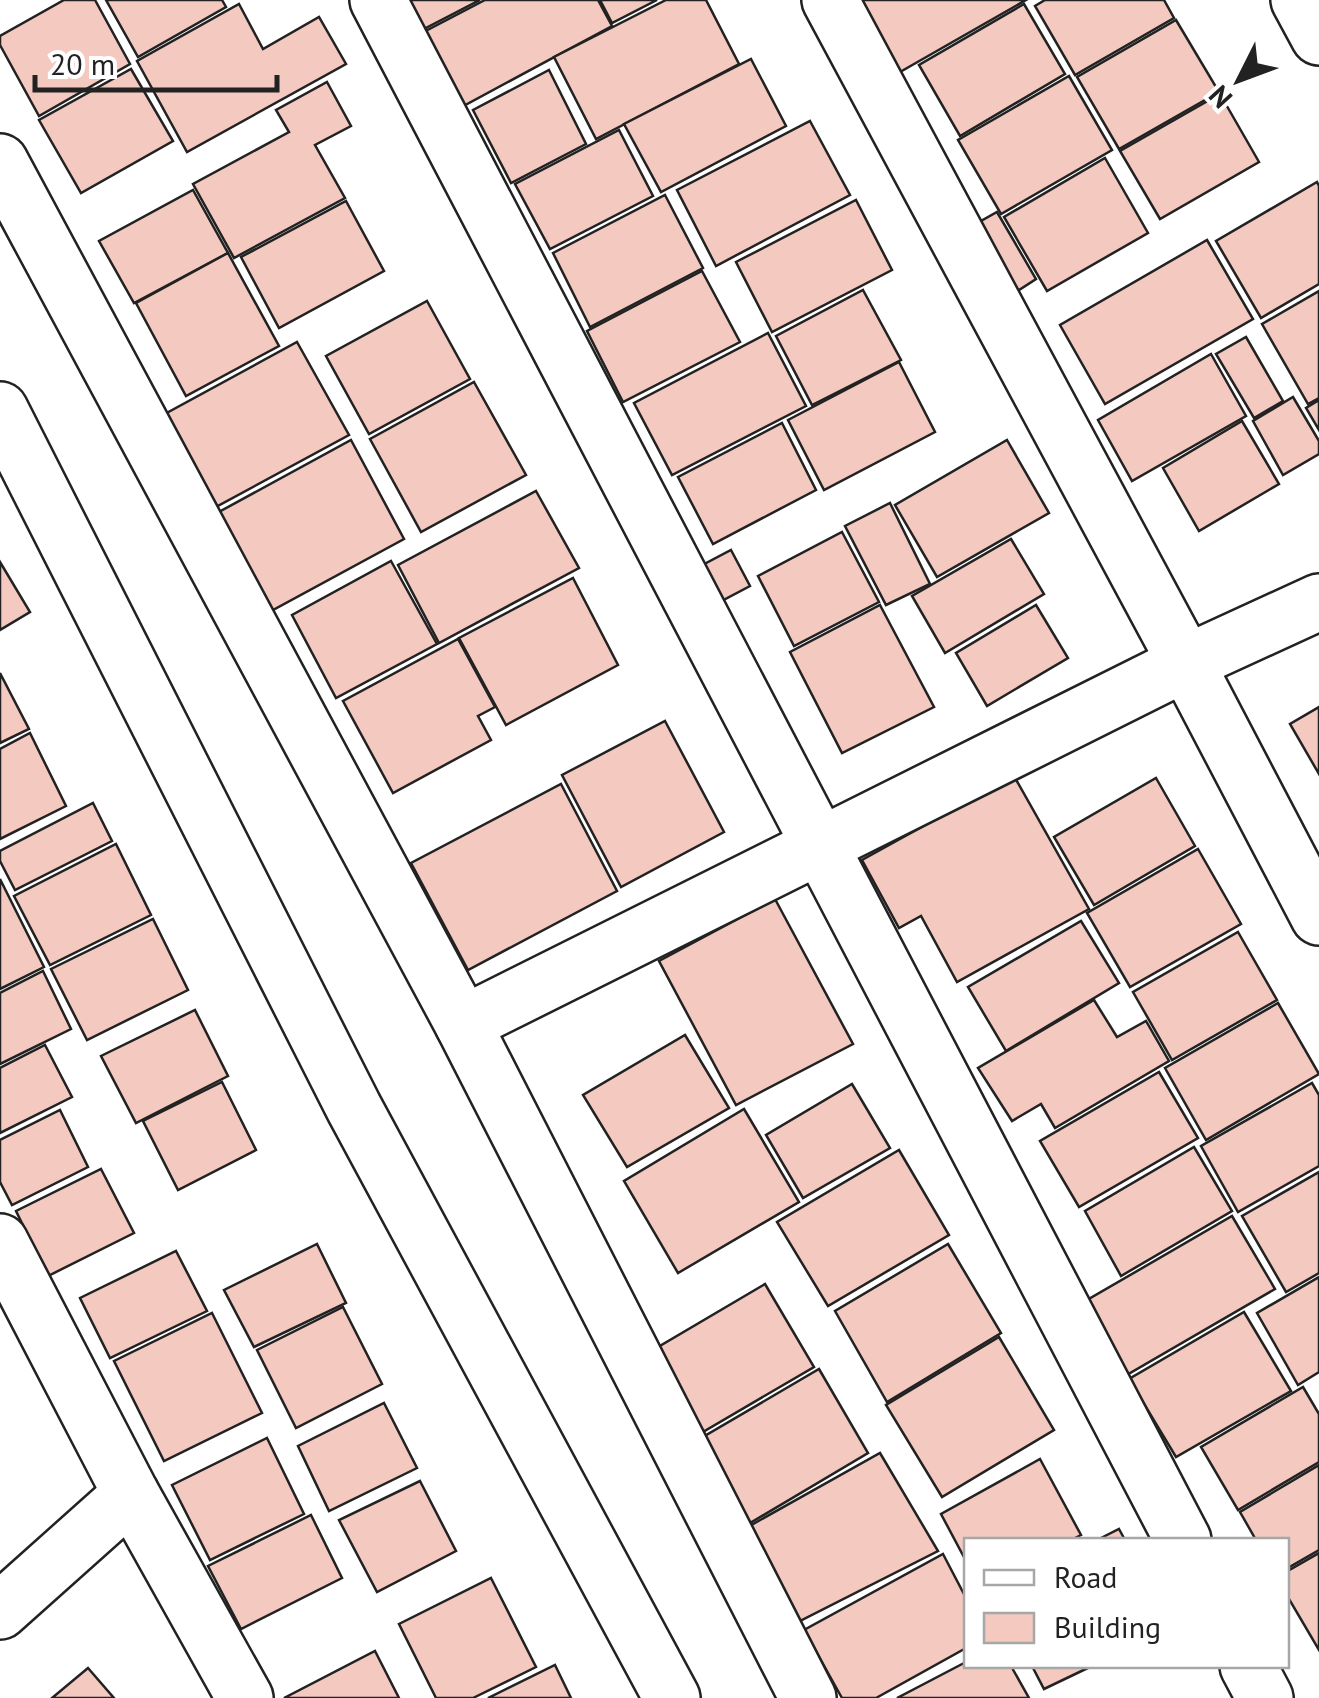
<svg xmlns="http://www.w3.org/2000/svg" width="1319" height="1698" viewBox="0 0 1319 1698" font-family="'PT Sans',sans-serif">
  <rect width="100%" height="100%" fill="#fff"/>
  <g fill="#f3c9c0" stroke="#222" stroke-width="2.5">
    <path d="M64,0H95L130,64L39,116L0,45V36Z"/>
    <path d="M106,0H222L226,7L138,57Z"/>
    <path d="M404,0H480L420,31Z"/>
    <path d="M485,0H598L612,26L456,110L418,35Z"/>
    <path d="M600,0H657L612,23Z"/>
    <path d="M666,0H706L739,64L596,139L554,57Z"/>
    <path d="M852,0H1026L886,80Z"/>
    <path d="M1045,0H1164L1174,18L1075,75L1035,6Z"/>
    <path d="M239,4L263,49L319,17L346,64L187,152L137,61Z"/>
    <path d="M1024,4L1065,74L960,136L919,65Z"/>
    <path d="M1176,20L1219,92L1119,149L1077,77Z"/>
    <path d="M751,59L786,126L661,192L624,124Z"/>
    <path d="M131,69L173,141L81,193L39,120Z"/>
    <path d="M549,70L586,144L511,183L473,110Z"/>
    <path d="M1069,76L1112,150L1001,214L958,140Z"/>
    <path d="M327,82L351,126L315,145L345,198L234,258L193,184L289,132L276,110Z"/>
    <path d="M1220,94L1259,162L1160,219L1120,151Z"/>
    <path d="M810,121L850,195L716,266L677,190Z"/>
    <path d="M619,130L653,196L550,249L515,184Z"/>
    <path d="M1105,158L1148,233L1047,291L1004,217Z"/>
    <path d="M1317,182L1319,186V284L1261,318L1216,241Z"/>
    <path d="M193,190L228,253L134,303L99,241Z"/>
    <path d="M665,195L703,268L590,327L553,253Z"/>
    <path d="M856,200L892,270L772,332L736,262Z"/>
    <path d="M346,201L384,271L279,328L241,257Z"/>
    <path d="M997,212L1036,279L1005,299L965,230Z"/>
    <path d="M1207,240L1253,319L1105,404L1060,325Z"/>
    <path d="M228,253L279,346L186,396L136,303Z"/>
    <path d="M702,271L740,342L623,402L587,331Z"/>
    <path d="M863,290L901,360L812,405L776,336Z"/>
    <path d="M1319,291V398L1308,404L1262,324Z"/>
    <path d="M427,301L470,379L369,434L326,356Z"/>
    <path d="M768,333L806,406L672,475L634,403Z"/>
    <path d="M1246,337L1283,401L1254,418L1216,354Z"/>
    <path d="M297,342L349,435L203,514L152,421Z"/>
    <path d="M1211,354L1246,416L1132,481L1098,420Z"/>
    <path d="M899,362L935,432L824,490L788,420Z"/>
    <path d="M474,382L526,475L421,532L370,439Z"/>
    <path d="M1293,397L1319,441V454L1283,475L1253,421Z"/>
    <path d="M1319,400V430L1306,408Z"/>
    <path d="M1242,421L1279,484L1199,531L1163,468Z"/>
    <path d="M782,423L816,490L713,544L678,477Z"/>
    <path d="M351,440L404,539L260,617L206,519Z"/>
    <path d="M1007,440L1049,513L937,577L895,505Z"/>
    <path d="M536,491L579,568L439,643L398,565Z"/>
    <path d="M890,503L930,584L886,605L845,526Z"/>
    <path d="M842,532L879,602L794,646L758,576Z"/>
    <path d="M1011,539L1044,594L945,653L912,596Z"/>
    <path d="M731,550L750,586L712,606L693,570Z"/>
    <path d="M391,561L437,644L336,698L292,615Z"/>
    <path d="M0,562L30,612L0,630Z"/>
    <path d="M573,578L618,665L506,725L459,638Z"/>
    <path d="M880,605L934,707L842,753L790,652Z"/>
    <path d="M1036,605L1068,658L987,706L956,653Z"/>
    <path d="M458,639L495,707L478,716L491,740L393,793L343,701Z"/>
    <path d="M0,673L29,729L0,743Z"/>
    <path d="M1319,707V774L1290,724Z"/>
    <path d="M665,721L724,832L621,887L562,775Z"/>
    <path d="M30,733L66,806L0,839V749Z"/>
    <path d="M1014,776L1089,909L957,982L921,916L899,928L862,860Z"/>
    <path d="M1156,778L1195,846L1094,905L1054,837Z"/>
    <path d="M561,784L617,891L468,970L411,863Z"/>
    <path d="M93,803L112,841L15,890L0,861V851Z"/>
    <path d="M116,844L151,915L50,965L14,896Z"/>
    <path d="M1198,849L1241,924L1130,987L1087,913Z"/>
    <path d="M0,879L44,967L0,989Z"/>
    <path d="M775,899L853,1044L736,1105L659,961Z"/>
    <path d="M153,919L188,990L87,1040L51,969Z"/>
    <path d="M1081,921L1119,983L1006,1051L968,987Z"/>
    <path d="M1238,932L1277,1000L1172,1060L1133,992Z"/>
    <path d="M43,971L71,1029L0,1064V993Z"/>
    <path d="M1094,1000L1117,1037L1146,1021L1169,1061L1055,1128L1041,1104L1012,1121L978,1068Z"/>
    <path d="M1278,1003L1319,1074L1206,1140L1165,1068Z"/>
    <path d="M195,1010L228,1076L136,1123L101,1056Z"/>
    <path d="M685,1035L729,1108L627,1167L583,1095Z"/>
    <path d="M45,1045L72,1097L0,1133V1068Z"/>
    <path d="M1159,1072L1198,1138L1079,1207L1040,1141Z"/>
    <path d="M222,1082L256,1150L178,1190L143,1121Z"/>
    <path d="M1312,1083L1319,1095V1166L1238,1212L1201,1146Z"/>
    <path d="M852,1084L890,1148L803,1198L766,1135Z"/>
    <path d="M744,1109L799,1202L678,1273L624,1181Z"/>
    <path d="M60,1110L88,1167L12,1205L0,1182V1140Z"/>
    <path d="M1194,1147L1232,1211L1121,1276L1085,1211Z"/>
    <path d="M899,1150L949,1235L828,1306L777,1222Z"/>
    <path d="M101,1169L134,1233L48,1276L16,1211Z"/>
    <path d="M1319,1172V1273L1286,1292L1242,1216Z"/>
    <path d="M1232,1216L1275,1289L1118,1380L1075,1307Z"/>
    <path d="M317,1244L346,1303L254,1347L224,1290Z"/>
    <path d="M948,1244L1001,1333L887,1402L835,1311Z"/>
    <path d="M176,1251L207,1311L110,1358L80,1298Z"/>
    <path d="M1319,1277V1372L1298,1385L1257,1313Z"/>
    <path d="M765,1284L814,1367L696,1436L648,1353Z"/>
    <path d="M343,1307L382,1384L296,1428L257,1350Z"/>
    <path d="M1244,1312L1291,1391L1176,1457L1129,1379Z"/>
    <path d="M212,1313L262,1413L164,1461L114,1361Z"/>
    <path d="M999,1337L1054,1430L942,1497L886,1405Z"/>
    <path d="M819,1369L868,1453L740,1529L691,1444Z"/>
    <path d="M1303,1387L1319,1414V1462L1238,1510L1201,1447Z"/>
    <path d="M384,1403L417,1468L329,1511L298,1446Z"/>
    <path d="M267,1438L304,1514L210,1560L172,1485Z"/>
    <path d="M880,1453L938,1551L786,1628L737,1533Z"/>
    <path d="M1040,1459L1081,1535L1071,1540H966V1561L941,1514Z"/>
    <path d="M1319,1465V1550L1286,1569V1540H1256L1240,1512Z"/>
    <path d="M420,1481L456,1551L377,1592L339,1520Z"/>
    <path d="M311,1515L342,1578L241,1629L208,1566Z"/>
    <path d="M1119,1529L1125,1540H1097Z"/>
    <path d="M1319,1553V1650L1286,1594V1572Z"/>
    <path d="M943,1554L966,1598V1648L876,1698H842L804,1630Z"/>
    <path d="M491,1578L536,1667L473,1698H436L399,1624Z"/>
    <path d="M375,1651L399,1698H284Z"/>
    <path d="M966,1662V1666H1011L1029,1698H897Z"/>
    <path d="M555,1665L571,1698H488Z"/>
    <path d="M1032,1666H1092L1044,1689Z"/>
    <path d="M88,1668L114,1698H52Z"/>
  </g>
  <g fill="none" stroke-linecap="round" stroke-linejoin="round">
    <defs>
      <g id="street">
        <path d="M378,0L1183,1540"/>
        <path d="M830,0L1186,663L1319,917"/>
        <path d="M1299,0L1319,37"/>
        <path d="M0,162L463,1024L808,1698"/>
        <path d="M0,410L354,1108L672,1698"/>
        <path d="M463,1024L1186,663L1319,602"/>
        <path d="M0,1242L131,1494L245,1698"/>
        <path d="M0,1611L131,1494"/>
        <path d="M1248,1666L1265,1698"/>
      </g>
    </defs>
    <use href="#street" stroke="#222" stroke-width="60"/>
    <use href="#street" stroke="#fff" stroke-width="55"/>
  </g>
  <rect x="964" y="1538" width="325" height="130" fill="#ffffff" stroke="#a7a7a7" stroke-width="2.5"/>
  <rect x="984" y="1570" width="50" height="15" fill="#ffffff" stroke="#a7a7a7" stroke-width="2.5"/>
  <text x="1054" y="1588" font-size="30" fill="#222222">Road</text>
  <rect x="984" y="1613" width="50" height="30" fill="#f3c9c0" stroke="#a7a7a7" stroke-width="2.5"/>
  <text x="1054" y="1638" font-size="30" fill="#222222">Building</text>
  <g transform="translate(1239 80) rotate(228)" stroke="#ffffff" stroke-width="8" paint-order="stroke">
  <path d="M0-8L18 38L0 25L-18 38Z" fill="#222222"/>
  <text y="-15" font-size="28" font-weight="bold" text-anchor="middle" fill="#222222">N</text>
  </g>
  <path d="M35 75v15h242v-15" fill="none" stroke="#222222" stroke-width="5"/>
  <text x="50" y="75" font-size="30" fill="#222222" stroke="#ffffff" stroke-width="8" paint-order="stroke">20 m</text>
</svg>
